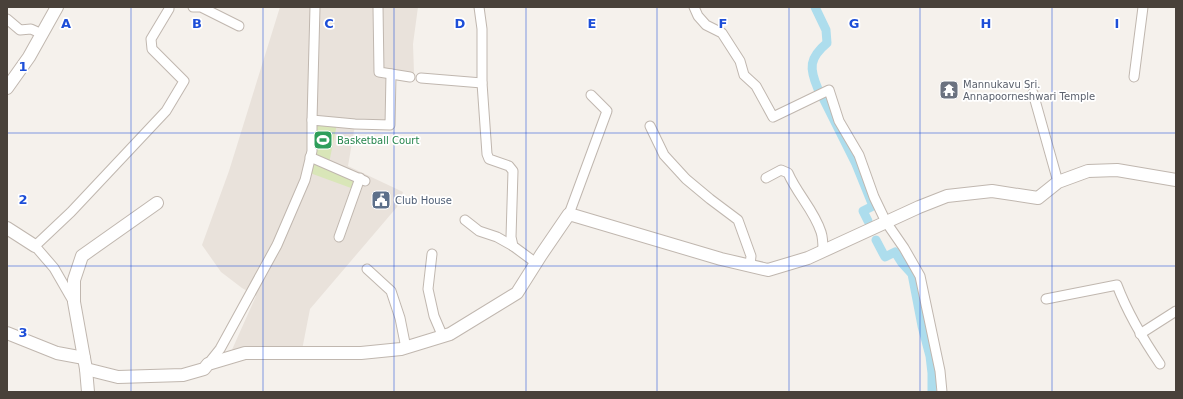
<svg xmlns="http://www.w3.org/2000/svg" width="1183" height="399" viewBox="0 0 1183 399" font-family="'DejaVu Sans',sans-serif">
  <rect width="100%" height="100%" fill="#f5f1ec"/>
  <path fill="#e9e2db" d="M280,7H418L413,44L414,73L391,75L390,125H355L348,166L403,192L397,207L310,309L302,350L231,352L256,296L242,288L221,272L202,245L229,171Z"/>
  <g fill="#d9e6b8">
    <path d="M312,120L337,124L329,163L313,156Z"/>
    <path d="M313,161L355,177L351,188L310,173Z"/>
  </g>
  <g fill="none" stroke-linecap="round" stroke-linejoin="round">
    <g stroke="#addded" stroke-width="9">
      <path d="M815,7L826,30L827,43C809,58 809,68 818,89"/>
      <path d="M823,98L856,164L873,206L863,211L868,221"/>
      <path d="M876,240L885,257L895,252L902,263L912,274L922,326L930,356L932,373V392"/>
    </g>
    <defs>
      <g id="minor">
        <path d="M193,7H201L239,26"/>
        <path d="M378,7L379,72L410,77"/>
        <path d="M479,7L482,29V83L487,154L489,159L509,166L513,171L511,237L513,246L536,263"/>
        <path d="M694,7L698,16L706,25L722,33L740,61L744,75L756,86L773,117L829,90L839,121L859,155L874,197L886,222L904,248L920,276L940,371L942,392"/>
        <path d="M7,19L20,30L31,29L42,34"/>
        <path d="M1134,77L1143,7"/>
        <path d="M421,78L482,83"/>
        <path d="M1033,93L1058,182"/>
        <path d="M312,120L315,7"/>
        <path d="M650,126L664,155L686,179L710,199L738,220L751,256L750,265"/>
        <path d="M310,157L365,181"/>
        <path d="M766,178L781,170L788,173C797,194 814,210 821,232C823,238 823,245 823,251"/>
        <path d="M569,214L607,111L591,95"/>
        <path d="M465,220L479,231L497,237L513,246"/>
        <path d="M339,237L360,178"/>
        <path d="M432,254L428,289L434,316L443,337"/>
        <path d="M367,269L391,291L400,318L406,348"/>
        <path d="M1046,299L1117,285C1128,314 1143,339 1160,364"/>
        <path d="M73,301L54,268L35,246L71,212L166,111L184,81L152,49L151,39L169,9V7"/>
        <path d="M1140,334L1176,311"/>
        <path d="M208,364L220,349L277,245L305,180L312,151V120L355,124L390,125L391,74"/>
      </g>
      <g id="tertiary">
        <path d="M7,88L29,57L57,7"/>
        <path d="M7,228L35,246"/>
        <path d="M7,333L57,353L84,358"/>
        <path d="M86,369L118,377L183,375L204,369L208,364L245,353H361L401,349L450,334L517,293L541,255L569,214L721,259L768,270L808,258L919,207L947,196L992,191L1038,198L1058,182L1088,171L1117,170L1176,180"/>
        <path d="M88,392L86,369L74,302V280L82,256L157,203"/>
      </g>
    </defs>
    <use href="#minor" stroke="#c0b7af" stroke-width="11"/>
    <use href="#tertiary" stroke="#c0b7af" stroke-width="14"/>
    <use href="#minor" stroke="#fff" stroke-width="9"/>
    <use href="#tertiary" stroke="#fff" stroke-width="12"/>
  </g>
  <path fill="none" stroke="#1d4ed8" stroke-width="1" stroke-opacity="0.55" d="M131,7V392M263,7V392M394,7V392M526,7V392M657,7V392M789,7V392M920,7V392M1052,7V392M7,133H1176M7,266H1176"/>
  <defs>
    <symbol id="temple-square" viewBox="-11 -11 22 22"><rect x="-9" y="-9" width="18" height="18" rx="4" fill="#6b7280" stroke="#fff"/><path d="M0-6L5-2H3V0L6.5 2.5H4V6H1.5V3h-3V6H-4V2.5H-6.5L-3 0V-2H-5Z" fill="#fff"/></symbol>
    <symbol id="stadium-square" viewBox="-11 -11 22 22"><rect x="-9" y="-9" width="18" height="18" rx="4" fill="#2e9e5b" stroke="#fff"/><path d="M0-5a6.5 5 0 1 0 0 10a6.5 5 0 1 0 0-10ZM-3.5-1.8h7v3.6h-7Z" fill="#fff"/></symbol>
    <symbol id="civic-square" viewBox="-11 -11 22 22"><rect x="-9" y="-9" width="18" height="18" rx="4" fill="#5c6f8a" stroke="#fff"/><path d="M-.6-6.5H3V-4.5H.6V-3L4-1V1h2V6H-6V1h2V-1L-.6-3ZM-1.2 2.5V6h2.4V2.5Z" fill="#fff"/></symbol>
  </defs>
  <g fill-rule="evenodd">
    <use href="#temple-square" x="938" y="79" width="22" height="22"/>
    <use href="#stadium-square" x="312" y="129" width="22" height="22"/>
    <use href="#civic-square" x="370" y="189" width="22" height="22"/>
  </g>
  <g text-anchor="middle" stroke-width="3.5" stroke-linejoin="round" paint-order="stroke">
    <g font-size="10" fill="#5b616d" stroke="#fff" text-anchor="start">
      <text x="963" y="88">Mannukavu Sri.<tspan x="963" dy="12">Annapoorneshwari Temple</tspan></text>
    </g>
    <g font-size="10" fill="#27864d" stroke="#fff" text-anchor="start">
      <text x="337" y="144">Basketball Court</text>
    </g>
    <g font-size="10" fill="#4e5e75" stroke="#fff" text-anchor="start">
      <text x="395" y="204">Club House</text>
    </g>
  </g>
  <g font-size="13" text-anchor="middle" font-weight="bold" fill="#1d4ed8" stroke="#fff" stroke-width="3.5" stroke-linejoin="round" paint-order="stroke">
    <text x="66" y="28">A</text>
    <text x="197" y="28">B</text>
    <text x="329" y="28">C</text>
    <text x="460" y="28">D</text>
    <text x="592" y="28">E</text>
    <text x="723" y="28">F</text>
    <text x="854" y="28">G</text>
    <text x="986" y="28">H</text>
    <text x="1117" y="28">I</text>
    <text x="23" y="71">1</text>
    <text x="23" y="204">2</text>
    <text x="23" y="337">3</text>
  </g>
  <rect width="1183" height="399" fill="none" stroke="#49413a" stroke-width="16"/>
</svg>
